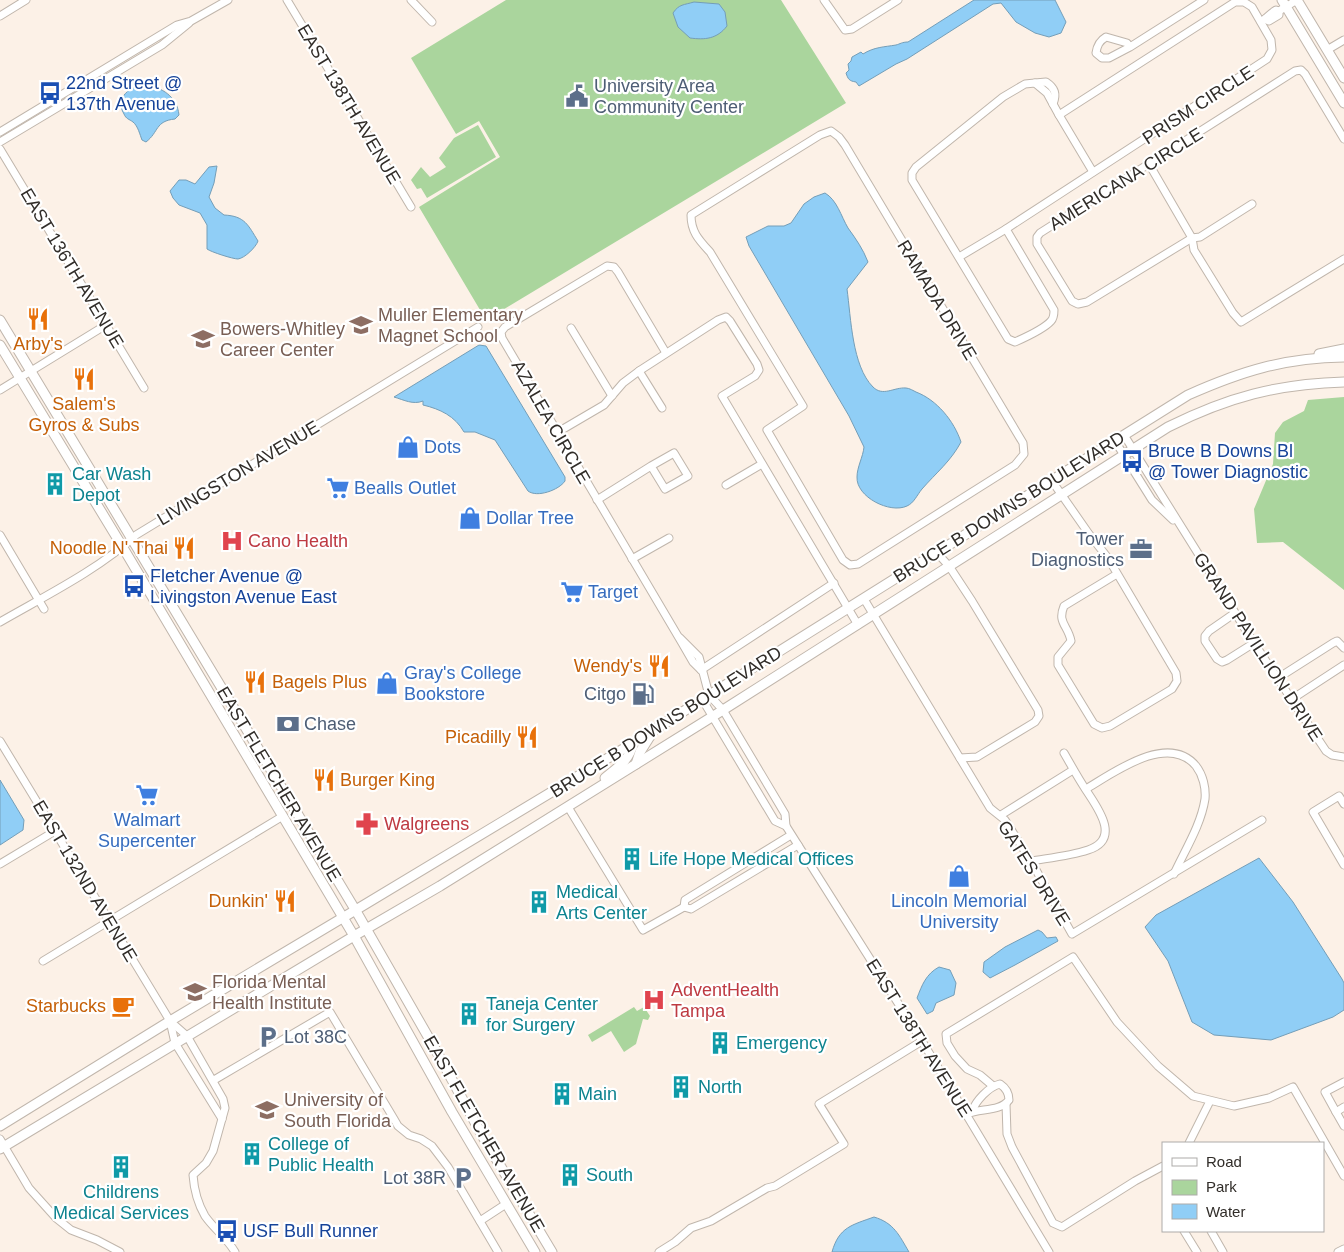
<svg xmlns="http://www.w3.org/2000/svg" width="1344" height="1252" viewBox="0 0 1344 1252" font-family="Arial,sans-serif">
  <rect width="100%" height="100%" fill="#fcf1e7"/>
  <g fill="#aad59d">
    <path d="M506,0H781L846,103L486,320L419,207L500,157L479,121L456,134L411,58Z"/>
    <path d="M478,125L496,157L427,198L421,188L417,189L411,180L421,167L430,177L446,167L439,158L454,138Z"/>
    <path d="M1344,397V590L1283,542L1257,543L1254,509L1273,464L1275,433L1283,422L1304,411L1308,400Z"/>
    <path d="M634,1007L637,1011L644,1007L650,1016L648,1020L643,1019L636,1044L624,1052L611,1031L592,1042L588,1035Z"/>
  </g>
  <g fill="#90cef6" stroke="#749eb8">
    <path d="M974,0H1055L1066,22L1061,33L1049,37L1035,33L1016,22L1001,3L993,4L907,59L896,64L859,86L856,82C849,81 848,79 846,73L849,70L848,64L851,61L852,57L861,52L863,54C874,47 884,47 896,45C900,44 902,42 908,42Z"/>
    <path d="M694,2L719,4L725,12L727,26C717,39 705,40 690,38L678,27L673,13C679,4 684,5 694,2Z"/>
    <path d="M145,84C162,88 177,96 179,115L175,119C155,121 159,132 146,142L142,140C140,135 138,126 133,122C129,119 126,119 124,114C114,97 131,86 145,84Z"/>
    <path d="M217,166L214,183L209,197L215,208L224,215C245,216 248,225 258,241C256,247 245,258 238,259C233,259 211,252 207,249V225L200,213L179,205L173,198L170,191L179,180H186L195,184L209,167Z"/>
    <path d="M825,193C837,200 841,216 848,228C856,239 863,249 868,262L847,289C851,318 852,366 873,387C883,397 894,387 906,388C909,388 914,391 916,392C937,400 954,421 961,442C951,461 936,473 922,489C917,495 914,503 907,506C890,514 856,497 857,477C857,467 863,457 864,447L849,416L749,246L746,237L768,226H784L791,223L804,204L814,197Z"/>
    <path d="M479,345L486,346L565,477V481C559,490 537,498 528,491L495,440L475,432H464C455,416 440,409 423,405V401C413,405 404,400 394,397Z"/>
    <path d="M0,780L24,820L23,830L0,845Z"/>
    <path d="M1259,858L1293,902L1342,979L1344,983V1010L1333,1017L1271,1040L1214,1035L1192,1022L1168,961L1145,927L1156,915Z"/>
    <path d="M1038,930L1042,932L1047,938L1056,937L1058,941L1015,965L990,978L983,972L984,962L1005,947Z"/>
    <path d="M939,967L950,970L956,983L954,995L936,1003L933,1011L927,1014L917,998C922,985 926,974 939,967Z"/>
    <path d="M874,1217C894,1223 899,1235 909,1252H832C839,1227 852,1225 874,1217Z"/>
  </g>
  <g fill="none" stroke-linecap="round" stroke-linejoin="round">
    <defs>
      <g id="minor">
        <path d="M287,0L411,207"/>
        <path d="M411,0L432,22"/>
        <path d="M824,0L845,30L852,29L898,0"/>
        <path d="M1235,2H1244L1252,7L1271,40L1272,50L1267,59L1006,229L1054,310C1054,314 1054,318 1051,321C1044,329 1024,338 1015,342L1008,339L912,180V173L916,167L1003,97L1025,84L1035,83L1047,93L1059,115Z"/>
        <path d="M0,16L26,0"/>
        <path d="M1265,19L1269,21L1279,15V11"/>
        <path d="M1261,22C1266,19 1269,14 1276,10L1279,11L1297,0"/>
        <path d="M1130,47L1127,43L1106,37C1099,41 1097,46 1096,53L1102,58H1109L1130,47L1204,0"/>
        <path d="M1327,50L1344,40"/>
        <path d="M1035,83L1046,82C1055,88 1057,94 1053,104"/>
        <path d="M1059,115L1093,172"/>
        <path d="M831,131L839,137L845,145L1023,443L1024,454L1015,465L858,564L850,565L843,560L767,430L803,406L710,252C699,240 691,232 691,215L820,135Z"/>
        <path d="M0,132L177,25L191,21L228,0"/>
        <path d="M0,142L162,45L189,23"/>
        <path d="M0,149L144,388"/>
        <path d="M1149,164L1192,238L1194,250L1233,313L1241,322L1344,259"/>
        <path d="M1252,204L1200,237L1192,238L1087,302L1078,304L1072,301L1037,244V237L1040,233L1295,71L1301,70L1305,74L1344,139"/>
        <path d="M959,257L1006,229"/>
        <path d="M571,328L612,396"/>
        <path d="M666,353L618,272L614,267L607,266L505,327L501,332L502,338L682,643L693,662L701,670"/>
        <path d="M639,371L662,408"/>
        <path d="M0,390L106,325"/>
        <path d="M558,432L604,405L623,383L639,371L718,320L726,317L730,321L757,364L759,370L755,376L722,396L858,625"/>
        <path d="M1124,435L1254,643L1326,751L1332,755L1344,757"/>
        <path d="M1115,441L1152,500L1173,520"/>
        <path d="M1052,481L1089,534L1108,558L1176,673L1177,681L1172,689L1110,726L1102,728L1094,724L1058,665V657L1071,641C1068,625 1057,623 1064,606L1117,574"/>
        <path d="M726,485L762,464"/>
        <path d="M597,500L651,466L665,489L688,476L674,453L651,466"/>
        <path d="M0,535L44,609"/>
        <path d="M937,553L949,566L972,601L1038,710L1039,716L1035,722L977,757L960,758"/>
        <path d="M632,559L669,538"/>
        <path d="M864,599L990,808L1005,820L1031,861L1072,934L1262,820"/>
        <path d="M1235,613L1209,631L1205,636V641L1217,659L1222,662L1227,660L1254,643"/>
        <path d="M0,622C45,596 98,570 136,535L478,327"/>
        <path d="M680,638L699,657L709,695L723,710L785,814L786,826L922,1041L1049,1252"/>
        <path d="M701,670L834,583"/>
        <path d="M1278,678L1333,643L1337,641L1344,648"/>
        <path d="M702,699L775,821L786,826"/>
        <path d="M1292,699L1344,665"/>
        <path d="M0,741L164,1011L170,1021L187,1036L223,1099L225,1108L213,1151L206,1163L193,1175C194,1189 198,1204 205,1216C214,1229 227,1238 235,1252"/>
        <path d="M1086,789C1113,773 1168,732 1196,766C1203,775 1206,788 1205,799C1201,825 1185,850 1174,874"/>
        <path d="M1344,804L1339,796L1313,812L1344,865"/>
        <path d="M568,807L643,930L684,907"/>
        <path d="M1001,815L1073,770"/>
        <path d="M791,835L685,900L684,907L691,909L798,845"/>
        <path d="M1031,861C1049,858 1070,856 1088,850C1122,839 1097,807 1086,790C1078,778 1071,765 1064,753"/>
        <path d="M0,864L55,831"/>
        <path d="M43,961L283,816"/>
        <path d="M170,1021L175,1043L222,1119"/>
        <path d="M214,1080L330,1012L394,1119L398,1126L409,1135L421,1139L432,1146L448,1167L498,1252"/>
        <path d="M993,1086L980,1075L967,1069L955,1056L947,1043L946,1034L1073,957L1117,1022L1158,1066L1193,1096L1234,1106L1269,1098L1293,1087L1344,1176"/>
        <path d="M1006,1104L1007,1134L1012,1147L1053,1223L1062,1227L1135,1181L1163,1166"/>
        <path d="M1344,1107L1336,1112L1344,1126"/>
        <path d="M1336,1112L1325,1092L1344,1082"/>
        <path d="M967,1114C979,1108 1000,1112 1009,1100C1009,1093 1006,1088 1000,1084C988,1087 976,1101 972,1111"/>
        <path d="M0,1139L29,1188L56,1218L71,1230L97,1240L120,1252"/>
        <path d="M1189,1143L1210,1101"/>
        <path d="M480,1221L506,1204"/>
        <path d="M1184,1231L1197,1252"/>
        <path d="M1211,1231L1223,1252"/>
        <path d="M659,1252L675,1242L691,1228L711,1221L767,1188L775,1186L844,1144L819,1104L922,1041"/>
        <path d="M1338,1252L1344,1249"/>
      </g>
      <g id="major">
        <path d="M1282,0L1344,103"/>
        <path d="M1297,0L1344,78"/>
        <path d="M0,320L356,911L438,1054L483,1137L552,1252"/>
        <path d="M0,345L122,546L354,936L452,1112L535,1252"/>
        <path d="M1319,354L1344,349"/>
        <path d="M636,764L640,752L652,733"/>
        <path d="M605,778C617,768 630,760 633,743"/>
        <path d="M0,1126L170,1021L364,905L633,743L1188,395C1242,371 1284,358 1344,357"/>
        <path d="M0,1149L354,936L440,886L723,710L1168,427C1228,397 1277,384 1344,382"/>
      </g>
    </defs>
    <use href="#minor" stroke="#c0b6ac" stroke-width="9"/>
    <use href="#major" stroke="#c0b6ac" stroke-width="11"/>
    <use href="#minor" stroke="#fff" stroke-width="7"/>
    <use href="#major" stroke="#fff" stroke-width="9"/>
  </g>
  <defs>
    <symbol id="bus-bare" viewBox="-9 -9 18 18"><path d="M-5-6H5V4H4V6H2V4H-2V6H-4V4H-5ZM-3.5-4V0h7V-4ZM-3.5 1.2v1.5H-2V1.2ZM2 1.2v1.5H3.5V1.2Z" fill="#1a4fb4" stroke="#fff" stroke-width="2.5" paint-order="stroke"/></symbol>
    <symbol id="civic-bare" viewBox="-9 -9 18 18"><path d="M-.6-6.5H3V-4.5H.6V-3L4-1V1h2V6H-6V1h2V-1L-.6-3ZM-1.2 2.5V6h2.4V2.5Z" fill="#5c6f8a" stroke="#fff" stroke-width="2.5" paint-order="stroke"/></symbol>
    <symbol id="restaurant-bare" viewBox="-9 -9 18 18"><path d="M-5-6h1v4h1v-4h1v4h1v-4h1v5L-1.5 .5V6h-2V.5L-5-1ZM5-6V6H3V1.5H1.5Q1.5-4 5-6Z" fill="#e8710a" stroke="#fff" stroke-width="2.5" paint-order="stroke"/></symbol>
    <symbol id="school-bare" viewBox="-9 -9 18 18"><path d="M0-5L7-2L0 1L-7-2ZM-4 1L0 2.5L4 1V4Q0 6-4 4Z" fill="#8d6e63" stroke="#fff" stroke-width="2.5" paint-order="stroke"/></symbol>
    <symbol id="shop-bare" viewBox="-9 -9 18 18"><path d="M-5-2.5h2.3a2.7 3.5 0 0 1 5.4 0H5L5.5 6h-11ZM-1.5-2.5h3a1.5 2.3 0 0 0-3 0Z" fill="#3f7fe0" stroke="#fff" stroke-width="2.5" paint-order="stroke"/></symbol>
    <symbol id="building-bare" viewBox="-9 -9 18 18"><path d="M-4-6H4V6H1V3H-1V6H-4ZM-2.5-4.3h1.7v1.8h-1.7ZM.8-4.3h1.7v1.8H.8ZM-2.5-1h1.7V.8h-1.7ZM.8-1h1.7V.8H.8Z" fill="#0f9aa8" stroke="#fff" stroke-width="2.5" paint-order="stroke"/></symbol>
    <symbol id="supermarket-bare" viewBox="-9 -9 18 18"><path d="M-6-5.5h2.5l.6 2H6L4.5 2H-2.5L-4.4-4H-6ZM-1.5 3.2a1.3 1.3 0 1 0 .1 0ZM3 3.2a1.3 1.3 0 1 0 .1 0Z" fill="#3f7fe0" stroke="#fff" stroke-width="2.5" paint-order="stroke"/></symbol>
    <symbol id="hospital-bare" viewBox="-9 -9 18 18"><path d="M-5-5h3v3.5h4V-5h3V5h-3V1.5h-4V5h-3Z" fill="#e0444e" stroke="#fff" stroke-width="2.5" paint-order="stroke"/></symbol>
    <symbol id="office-bare" viewBox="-9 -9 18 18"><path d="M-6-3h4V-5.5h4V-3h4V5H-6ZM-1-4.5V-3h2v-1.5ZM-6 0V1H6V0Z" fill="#5c6f8a" stroke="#fff" stroke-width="2.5" paint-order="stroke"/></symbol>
    <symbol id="fuel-bare" viewBox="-9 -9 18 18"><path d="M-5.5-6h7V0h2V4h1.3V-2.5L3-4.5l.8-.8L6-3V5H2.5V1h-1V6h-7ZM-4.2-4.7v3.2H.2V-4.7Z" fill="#5c6f8a" stroke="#fff" stroke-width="2.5" paint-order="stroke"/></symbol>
    <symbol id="bank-bare" viewBox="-9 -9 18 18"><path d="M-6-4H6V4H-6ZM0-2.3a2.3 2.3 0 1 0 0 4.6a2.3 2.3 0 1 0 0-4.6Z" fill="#5c6f8a" stroke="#fff" stroke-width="2.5" paint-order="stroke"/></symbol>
    <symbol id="pharmacy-bare" viewBox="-9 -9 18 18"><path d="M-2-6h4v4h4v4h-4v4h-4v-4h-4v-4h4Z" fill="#e0444e" stroke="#fff" stroke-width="2.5" paint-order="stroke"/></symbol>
    <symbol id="cafe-bare" viewBox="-9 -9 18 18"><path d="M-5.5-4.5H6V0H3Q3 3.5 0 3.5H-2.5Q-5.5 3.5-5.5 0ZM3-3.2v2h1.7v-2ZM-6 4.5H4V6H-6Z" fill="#e8710a" stroke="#fff" stroke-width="2.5" paint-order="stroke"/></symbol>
    <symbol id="parking-bare" viewBox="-9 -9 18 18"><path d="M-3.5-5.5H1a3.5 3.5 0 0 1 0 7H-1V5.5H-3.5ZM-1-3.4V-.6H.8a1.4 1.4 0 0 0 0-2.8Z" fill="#5c6f8a" stroke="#fff" stroke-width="2.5" paint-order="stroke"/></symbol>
    <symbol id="university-bare" viewBox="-9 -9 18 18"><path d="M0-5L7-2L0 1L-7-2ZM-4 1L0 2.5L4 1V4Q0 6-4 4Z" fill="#8d6e63" stroke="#fff" stroke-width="2.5" paint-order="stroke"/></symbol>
  </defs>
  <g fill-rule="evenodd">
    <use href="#bus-bare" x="34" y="77" width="32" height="32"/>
    <use href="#civic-bare" x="561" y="80" width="32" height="32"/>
    <use href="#restaurant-bare" x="22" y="303" width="32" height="32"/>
    <use href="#school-bare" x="345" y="309" width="32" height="32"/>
    <use href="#school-bare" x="187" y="323" width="32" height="32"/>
    <use href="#restaurant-bare" x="68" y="363" width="32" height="32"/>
    <use href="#shop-bare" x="392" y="431" width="32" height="32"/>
    <use href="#bus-bare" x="1116" y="445" width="32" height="32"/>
    <use href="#building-bare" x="39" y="468" width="32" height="32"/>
    <use href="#supermarket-bare" x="322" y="472" width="32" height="32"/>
    <use href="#shop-bare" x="454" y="502" width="32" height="32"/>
    <use href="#hospital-bare" x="216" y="525" width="32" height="32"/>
    <use href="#restaurant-bare" x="168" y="532" width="32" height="32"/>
    <use href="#office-bare" x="1125" y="533" width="32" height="32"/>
    <use href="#bus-bare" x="118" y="570" width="32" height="32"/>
    <use href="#supermarket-bare" x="556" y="576" width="32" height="32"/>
    <use href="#restaurant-bare" x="643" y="650" width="32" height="32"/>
    <use href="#restaurant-bare" x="239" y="666" width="32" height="32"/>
    <use href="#shop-bare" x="371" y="667" width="32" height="32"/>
    <use href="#fuel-bare" x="627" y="678" width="32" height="32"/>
    <use href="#bank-bare" x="272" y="708" width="32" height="32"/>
    <use href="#restaurant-bare" x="511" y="721" width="32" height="32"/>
    <use href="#restaurant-bare" x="308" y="764" width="32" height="32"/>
    <use href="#supermarket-bare" x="131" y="779" width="32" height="32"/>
    <use href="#pharmacy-bare" x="351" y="808" width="32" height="32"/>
    <use href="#building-bare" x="616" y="843" width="32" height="32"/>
    <use href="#shop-bare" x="943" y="860" width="32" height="32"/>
    <use href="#restaurant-bare" x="269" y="885" width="32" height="32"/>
    <use href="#building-bare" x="523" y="886" width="32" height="32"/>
    <use href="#school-bare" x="179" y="976" width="32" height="32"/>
    <use href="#hospital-bare" x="638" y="984" width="32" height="32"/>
    <use href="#cafe-bare" x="107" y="990" width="32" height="32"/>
    <use href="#building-bare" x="453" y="998" width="32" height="32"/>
    <use href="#parking-bare" x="252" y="1021" width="32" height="32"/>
    <use href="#building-bare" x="704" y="1027" width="32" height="32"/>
    <use href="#building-bare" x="665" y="1071" width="32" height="32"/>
    <use href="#building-bare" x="546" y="1078" width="32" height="32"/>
    <use href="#university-bare" x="251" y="1094" width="32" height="32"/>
    <use href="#building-bare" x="236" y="1138" width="32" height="32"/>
    <use href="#building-bare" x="105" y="1151" width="32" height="32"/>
    <use href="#building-bare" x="554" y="1159" width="32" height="32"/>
    <use href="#parking-bare" x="447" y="1162" width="32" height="32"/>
    <use href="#bus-bare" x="211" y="1215" width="32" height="32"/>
  </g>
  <g text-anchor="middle" stroke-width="4.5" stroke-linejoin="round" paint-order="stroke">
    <g font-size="18" fill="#164399" stroke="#fff" text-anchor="start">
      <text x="66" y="89">22nd Street @<tspan x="66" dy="21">137th Avenue</tspan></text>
      <text x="1148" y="457">Bruce B Downs Bl<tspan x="1148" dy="21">@ Tower Diagnostic</tspan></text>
      <text x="150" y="582">Fletcher Avenue @<tspan x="150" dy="21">Livingston Avenue East</tspan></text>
      <text x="243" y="1237">USF Bull Runner</text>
    </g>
    <g font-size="18" fill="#4e5e75" stroke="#fff" text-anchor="start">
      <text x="594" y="92">University Area<tspan x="594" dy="21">Community Center</tspan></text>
      <text x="1124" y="545" text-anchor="end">Tower<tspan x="1124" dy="21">Diagnostics</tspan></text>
      <text x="626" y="700" text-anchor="end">Citgo</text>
      <text x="304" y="730">Chase</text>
      <text x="284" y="1043">Lot 38C</text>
      <text x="446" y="1184" text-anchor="end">Lot 38R</text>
    </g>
    <g font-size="18" fill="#312d29" stroke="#fff">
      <text transform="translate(349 104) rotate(59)" y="6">EAST 138TH AVENUE</text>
      <text transform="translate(1198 105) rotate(-33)" y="6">PRISM CIRCLE</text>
      <text transform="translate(1126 179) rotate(-32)" y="6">AMERICANA CIRCLE</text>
      <text transform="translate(72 268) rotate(59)" y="6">EAST 136TH AVENUE</text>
      <text transform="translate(937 300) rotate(59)" y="6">RAMADA DRIVE</text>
      <text transform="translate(551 422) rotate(60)" y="6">AZALEA CIRCLE</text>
      <text transform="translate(238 473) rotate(-31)" y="6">LIVINGSTON AVENUE</text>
      <text transform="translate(1009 507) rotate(-32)" y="6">BRUCE B DOWNS BOULEVARD</text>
      <text transform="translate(1258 647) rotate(57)" y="6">GRAND PAVILLION DRIVE</text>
      <text transform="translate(666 722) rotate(-32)" y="6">BRUCE B DOWNS BOULEVARD</text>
      <text transform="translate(279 784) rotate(59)" y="6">EAST FLETCHER AVENUE</text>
      <text transform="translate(1034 873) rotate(58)" y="6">GATES DRIVE</text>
      <text transform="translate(85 881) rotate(59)" y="6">EAST 132ND AVENUE</text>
      <text transform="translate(919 1038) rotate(58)" y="6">EAST 138TH AVENUE</text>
      <text transform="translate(484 1134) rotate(60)" y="6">EAST FLETCHER AVENUE</text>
    </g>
    <g font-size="18" fill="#785e54" stroke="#fff" text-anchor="start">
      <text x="378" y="321">Muller Elementary<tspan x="378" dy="21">Magnet School</tspan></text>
      <text x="220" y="335">Bowers-Whitley<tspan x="220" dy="21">Career Center</tspan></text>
      <text x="212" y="988">Florida Mental<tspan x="212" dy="21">Health Institute</tspan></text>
      <text x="284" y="1106">University of<tspan x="284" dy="21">South Florida</tspan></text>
    </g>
    <g font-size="18" fill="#c56008" stroke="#fff" text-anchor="end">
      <text x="38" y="350" text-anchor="middle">Arby's</text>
      <text x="84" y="410" text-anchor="middle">Salem's<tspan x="84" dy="21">Gyros &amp; Subs</tspan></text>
      <text x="168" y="554">Noodle N' Thai</text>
      <text x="642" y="672">Wendy's</text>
      <text x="272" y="688" text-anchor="start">Bagels Plus</text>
      <text x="511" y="743">Picadilly</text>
      <text x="340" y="786" text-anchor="start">Burger King</text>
      <text x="268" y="907">Dunkin'</text>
      <text x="106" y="1012">Starbucks</text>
    </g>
    <g font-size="18" fill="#366cbe" stroke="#fff" text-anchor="start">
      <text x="424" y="453">Dots</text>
      <text x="354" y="494">Bealls Outlet</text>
      <text x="486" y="524">Dollar Tree</text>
      <text x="588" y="598">Target</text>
      <text x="404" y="679">Gray's College<tspan x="404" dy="21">Bookstore</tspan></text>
      <text x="147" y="826" text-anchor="middle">Walmart<tspan x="147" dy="21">Supercenter</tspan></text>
      <text x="959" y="907" text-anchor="middle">Lincoln Memorial<tspan x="959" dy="21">University</tspan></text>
    </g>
    <g font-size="18" fill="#0d838f" stroke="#fff" text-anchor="start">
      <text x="72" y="480">Car Wash<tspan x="72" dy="21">Depot</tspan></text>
      <text x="649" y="865">Life Hope Medical Offices</text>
      <text x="556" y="898">Medical<tspan x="556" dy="21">Arts Center</tspan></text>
      <text x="486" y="1010">Taneja Center<tspan x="486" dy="21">for Surgery</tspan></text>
      <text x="736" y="1049">Emergency</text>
      <text x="698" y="1093">North</text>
      <text x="578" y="1100">Main</text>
      <text x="268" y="1150">College of<tspan x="268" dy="21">Public Health</tspan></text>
      <text x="586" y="1181">South</text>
      <text x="121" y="1198" text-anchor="middle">Childrens<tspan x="121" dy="21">Medical Services</tspan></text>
    </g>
    <g font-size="18" fill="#be3a42" stroke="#fff" text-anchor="start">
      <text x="248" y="547">Cano Health</text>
      <text x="384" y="830">Walgreens</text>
      <text x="671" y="996">AdventHealth<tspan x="671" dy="21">Tampa</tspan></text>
    </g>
  </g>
  <rect x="1162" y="1142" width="162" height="90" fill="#ffffff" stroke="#adaba9"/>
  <rect x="1172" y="1158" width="25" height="8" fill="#ffffff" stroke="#adaba9"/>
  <text x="1206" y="1167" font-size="15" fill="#312d29">Road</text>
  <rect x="1172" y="1180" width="25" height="15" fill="#aad59d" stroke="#adaba9"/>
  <text x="1206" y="1192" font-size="15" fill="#312d29">Park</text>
  <rect x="1172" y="1204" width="25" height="15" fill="#90cef6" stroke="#adaba9"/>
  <text x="1206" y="1217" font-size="15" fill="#312d29">Water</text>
</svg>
